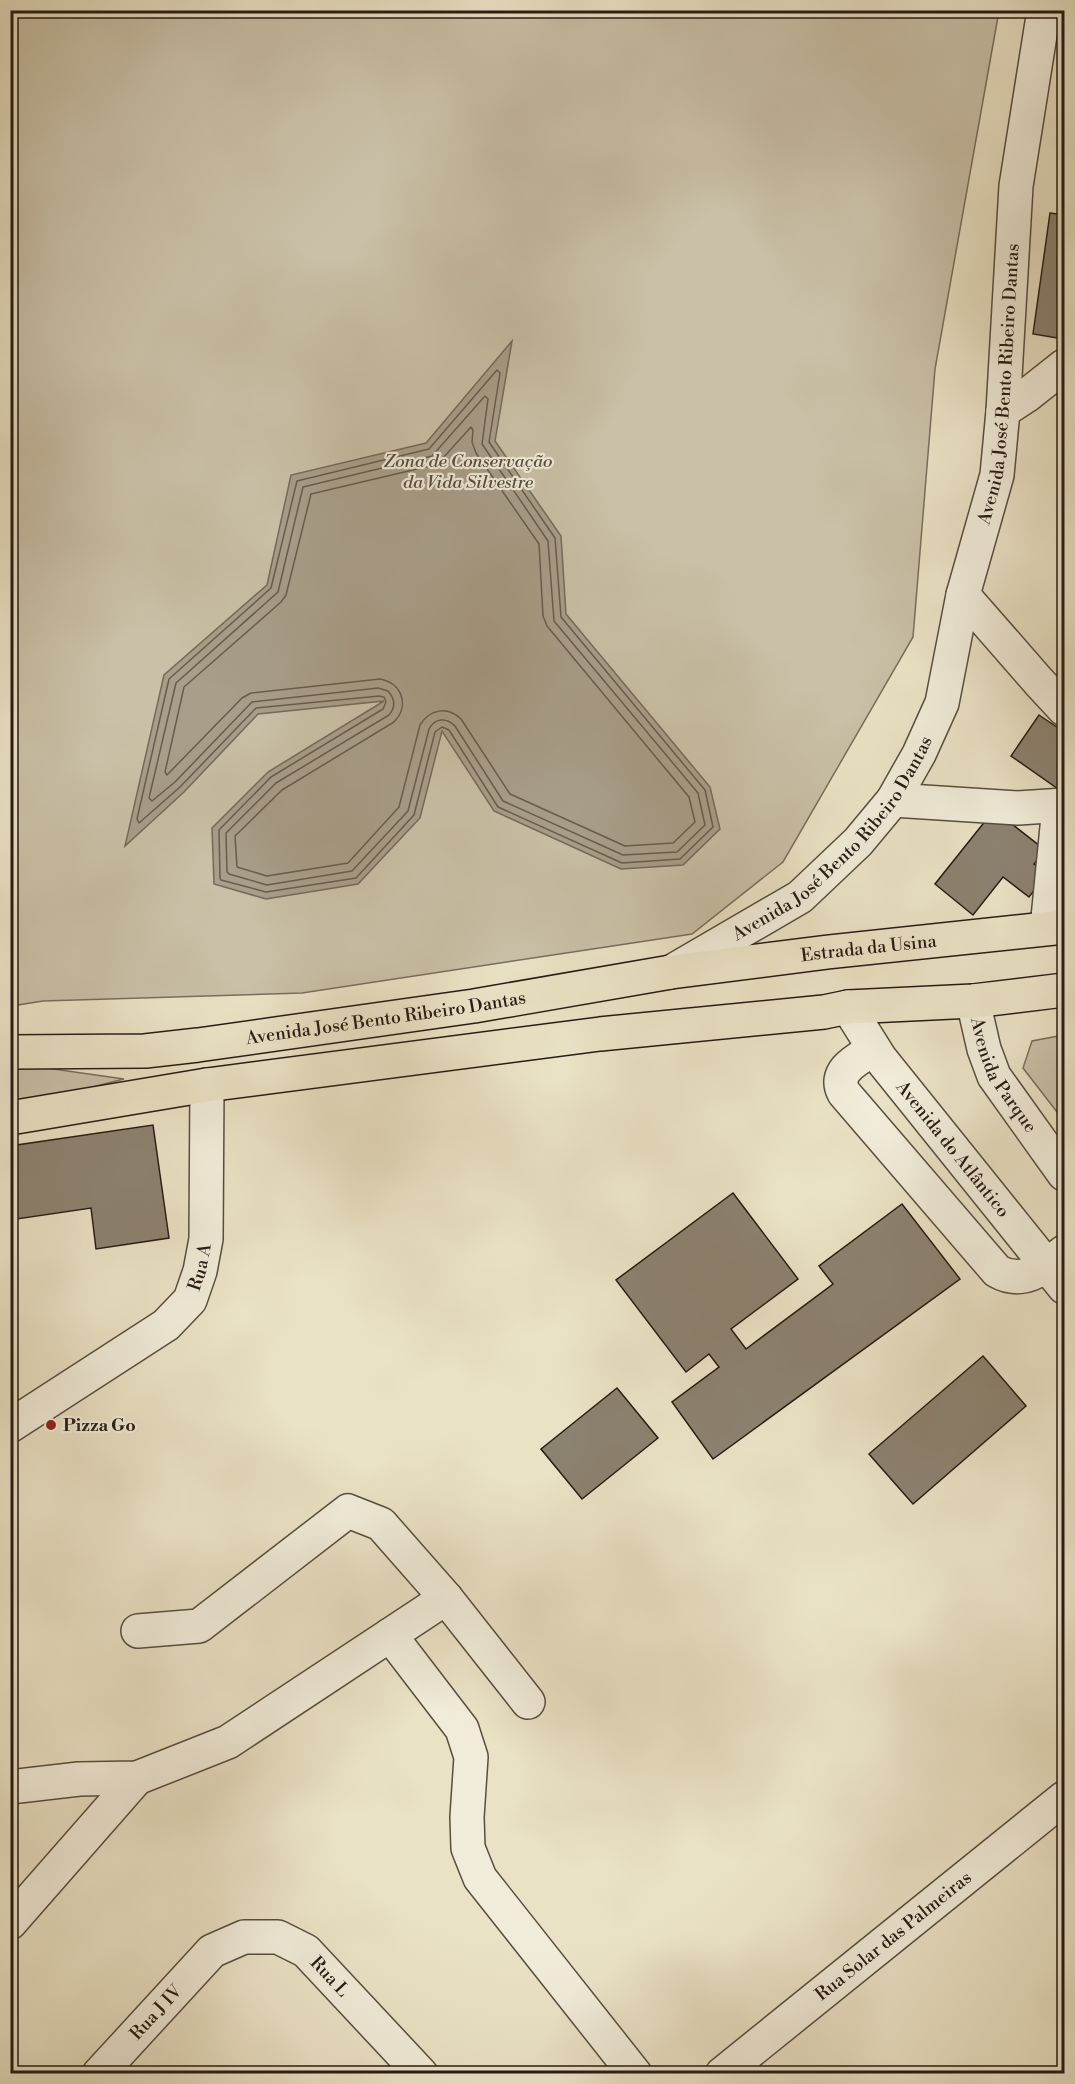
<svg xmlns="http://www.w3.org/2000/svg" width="1075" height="2084" viewBox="0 0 1075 2084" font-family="'Libre Bodoni',serif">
  <rect width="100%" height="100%" fill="#eae2c5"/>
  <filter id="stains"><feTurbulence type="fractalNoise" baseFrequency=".00333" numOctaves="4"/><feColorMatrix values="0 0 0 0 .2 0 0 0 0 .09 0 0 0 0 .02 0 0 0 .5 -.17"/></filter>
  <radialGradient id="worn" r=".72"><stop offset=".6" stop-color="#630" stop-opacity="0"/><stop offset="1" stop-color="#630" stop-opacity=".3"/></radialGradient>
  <g fill="#c9c0a7" stroke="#786e5e" stroke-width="1.5">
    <path d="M11,11H999L935,369L913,637L783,862L692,934L302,993L43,1001L11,1006Z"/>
    <path d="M1064,1035V1121L1023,1068L1032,1041Z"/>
    <path d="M11,1063L124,1079L11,1108Z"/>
  </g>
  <path fill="#a89e89" stroke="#746a5a" stroke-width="1.5" d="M512,341L495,441L561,536L566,614L710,787L720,829L683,865L621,869L494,811L442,731L420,818L358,884L266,899L214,884L212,828L268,772L384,701L258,714L184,792L125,846L164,675L267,585L291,475L426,443Z"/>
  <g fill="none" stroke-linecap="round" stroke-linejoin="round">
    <g stroke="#685c4e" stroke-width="1.5">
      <path d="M497,370L500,373L489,442L555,538L561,617L705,790L713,827L680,859L622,863L498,807L449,730L442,727L435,732L414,815L356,878L266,892L221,880L220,878L219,830L271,777L383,709L386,702L384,697L379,696L256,708L180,787L139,823L137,819L169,679L271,588L297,481L429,449Z"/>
      <path d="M485,396L488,399L482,444L548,541L554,621L698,793L705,825L677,852L623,855L503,801L455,726C446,717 435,718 429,729L408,811L352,871L267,885L229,874L227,872L226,833L276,783L389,715C396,707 395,699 388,691L378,688L252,702L175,782L152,801L149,798L176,683L278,592L303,487L432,456Z"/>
      <path d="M471,427L473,430L472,442L476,453L539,544L543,616L547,626L689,797L695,822L673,843L625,846L510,794L461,719C447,706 430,709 420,725L399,807L348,863L267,876L237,867L235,836L282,790L394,722C410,706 402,683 380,679L251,693L242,698L167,775L165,772L184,687L281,602L286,595L311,494L434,465L443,458Z"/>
    </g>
  </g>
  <g fill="#8c8270" stroke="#271b14" stroke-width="1.5">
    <path d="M1050,213L1064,215V339L1033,334Z"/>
    <path d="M1039,715L1064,732V793L1011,756Z"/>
    <path d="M994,810L1045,850L1034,864L1047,874L1029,897L1003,877L973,915L935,884Z"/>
    <path d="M153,1125L169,1238L96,1249L91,1208L10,1220V1146Z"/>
    <path d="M733,1193L798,1279L731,1329L746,1349L833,1284L819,1266L902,1204L960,1279L713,1459L672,1402L719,1367L709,1354L686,1372L616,1280Z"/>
    <path d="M983,1356L1026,1406L913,1504L869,1454Z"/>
    <path d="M617,1388L658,1438L582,1499L541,1449Z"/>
  </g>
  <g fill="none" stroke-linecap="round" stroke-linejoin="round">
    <defs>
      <g id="minor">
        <path d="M1003,411L1026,396L1064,366"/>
        <path d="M963,595L1039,682L1064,709"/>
        <path d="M893,800L1018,808L1064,805"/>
        <path d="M1047,928L1059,807"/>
        <path id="s1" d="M671,972L800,897L858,842L893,800L919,754L942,703L963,595L997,475L1003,411L1016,186L1044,10"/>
        <path id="s2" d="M973,1001L984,1049L994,1076L1064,1174"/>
        <path id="s3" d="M848,1007L880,1058L1064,1287"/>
        <path d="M874,1049C858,1059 832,1071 844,1093L997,1271C1023,1286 1044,1268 1064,1252"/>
        <path id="s4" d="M10,1426L166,1325L190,1300L200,1271L206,1239L207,1085"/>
        <path d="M138,1631L199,1626L348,1511L381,1524L446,1598L528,1702"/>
        <path d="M390,1635L446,1598"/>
        <path d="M10,1787L79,1779L137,1778L228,1742L390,1635L462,1729L471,1757L467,1817L468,1848L480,1878L635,2074"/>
        <path d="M10,1923L137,1778"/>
        <path id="s5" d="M99,2074L212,1951L244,1937H278L306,1951L421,2074"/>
        <path id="s6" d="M722,2074L1064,1798"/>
      </g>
      <g id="major">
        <path id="s7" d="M10,1052L145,1051L198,1045L474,1006L671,972L828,952L1064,927"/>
        <path d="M10,1118L207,1085L600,1034L824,1012L848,1007L973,1001L1064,990"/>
      </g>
    </defs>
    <use href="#minor" stroke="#584d40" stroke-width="36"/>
    <use href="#major" stroke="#271b14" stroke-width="36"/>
    <use href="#minor" stroke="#f1ecd9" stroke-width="33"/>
    <use href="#major" stroke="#eae2c5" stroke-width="33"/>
  </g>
  <circle fill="#8f2418" stroke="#f1ecd9" stroke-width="2" cx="51" cy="1425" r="6"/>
  <g text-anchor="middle" stroke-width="4.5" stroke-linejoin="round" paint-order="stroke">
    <g font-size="18" fill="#271b14" stroke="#f1ecd9">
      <text dy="6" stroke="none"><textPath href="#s1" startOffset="718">Avenida José Bento Ribeiro Dantas</textPath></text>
      <text dy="6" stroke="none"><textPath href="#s1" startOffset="214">Avenida José Bento Ribeiro Dantas</textPath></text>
      <text dy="6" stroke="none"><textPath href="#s7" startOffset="866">Estrada da Usina</textPath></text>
      <text dy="6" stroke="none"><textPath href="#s7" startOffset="378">Avenida José Bento Ribeiro Dantas</textPath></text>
      <text dy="6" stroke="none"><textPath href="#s2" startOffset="81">Avenida Parque</textPath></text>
      <text dy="6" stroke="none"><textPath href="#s3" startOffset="177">Avenida do Atlântico</textPath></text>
      <text dy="6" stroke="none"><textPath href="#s4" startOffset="255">Rua A</textPath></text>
      <text dy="6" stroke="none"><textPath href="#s6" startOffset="220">Rua Solar das Palmeiras</textPath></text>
      <text dy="6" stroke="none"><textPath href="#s5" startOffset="302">Rua L</textPath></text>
      <text dy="6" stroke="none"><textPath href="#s5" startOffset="84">Rua J IV</textPath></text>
    </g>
    <g font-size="18" font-style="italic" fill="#584d40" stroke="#f1ecd9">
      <text x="468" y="467">Zona de Conservação<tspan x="468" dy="21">da Vida Silvestre</tspan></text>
    </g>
    <g font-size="18" font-weight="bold" fill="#271b14" stroke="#f1ecd9" text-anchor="start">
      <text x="63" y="1431">Pizza Go</text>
    </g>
  </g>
  <rect width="1075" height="2084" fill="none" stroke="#eae2c5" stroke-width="36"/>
  <rect x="12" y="12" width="1051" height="2060" fill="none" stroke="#271b14" stroke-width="3"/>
  <rect x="18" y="18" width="1039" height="2048" fill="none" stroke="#271b14" stroke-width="1.5"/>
  <rect width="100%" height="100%" filter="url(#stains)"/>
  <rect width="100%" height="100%" fill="url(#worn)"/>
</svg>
